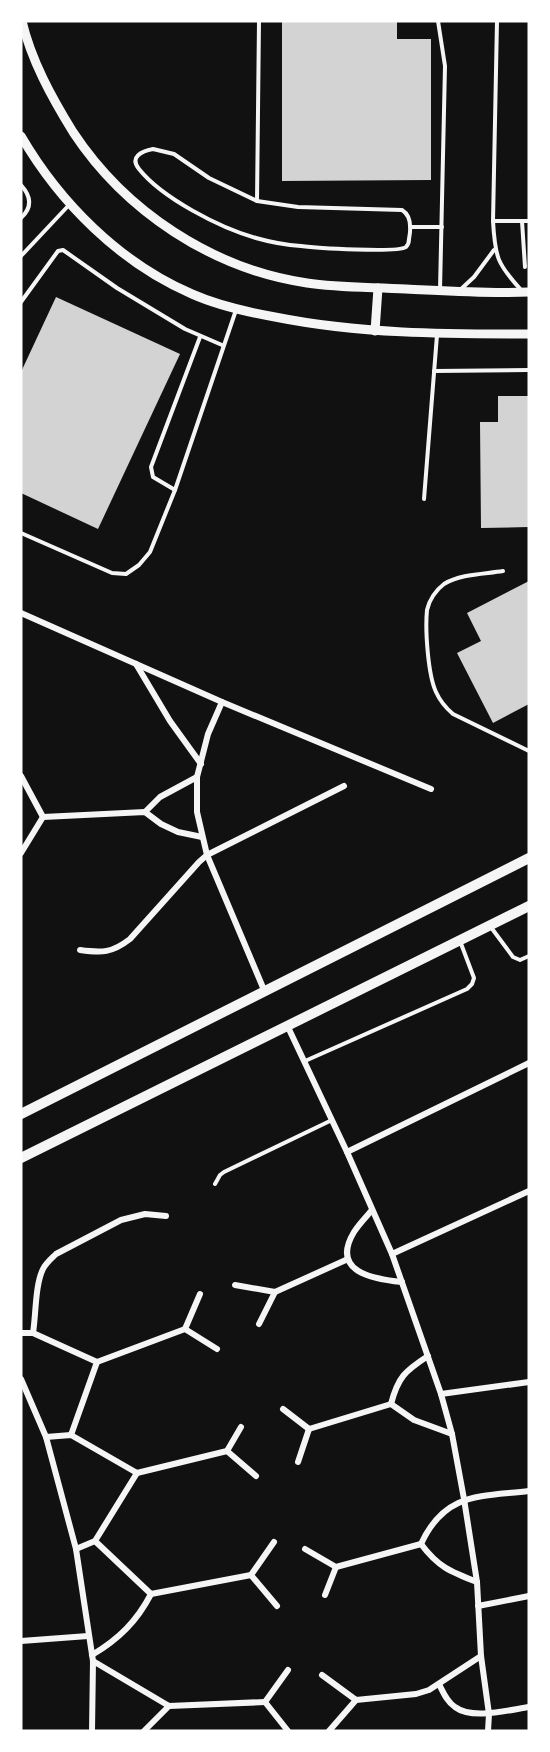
<svg xmlns="http://www.w3.org/2000/svg" width="550" height="1752" viewBox="0 0 550 1752" font-family="'Public Sans',sans-serif">
  <rect width="100%" height="100%" fill="#111"/>
  <g fill="#d3d3d3">
    <path d="M282,21H397V39H431V180L282,181Z"/>
    <path d="M56,297L180,354L98,529L21,493V372Z"/>
    <path d="M498,396H529V527L481,528L480,422H498Z"/>
    <path d="M529,581V704L493,723L457,653L481,641L467,613Z"/>
  </g>
  <g fill="none" stroke-linecap="round" stroke-linejoin="round">
    <g stroke="#f5f5f5" stroke-width="4">
      <path d="M438,21L445,66L440,290"/>
      <path d="M497,21L493,221H529"/>
      <path d="M153,149L174,154L209,178L257,201L298,207L402,210C412,216 411,229 409,239C409,243 408,245 406,247C398,253 315,248 301,246C286,245 270,242 256,238C220,228 162,198 139,169C129,157 142,151 153,149Z"/>
      <path d="M21,185C31,196 33,207 21,218"/>
      <path d="M257,201L259,21"/>
      <path d="M493,221C495,257 497,264 522,291"/>
      <path d="M522,221L525,267"/>
      <path d="M410,227H442"/>
      <path d="M21,256L69,205"/>
      <path d="M460,290L474,277L494,250"/>
      <path d="M21,302L58,251L63,250L117,288L185,329L222,345"/>
      <path d="M434,371L529,370"/>
      <path d="M175,490L153,477L151,467L200,337"/>
      <path d="M424,499L437,335"/>
      <path d="M21,533L112,573L126,574L139,565L150,552L175,490L236,310"/>
      <path d="M503,571C485,574 460,574 444,584C436,590 429,600 427,610C425,630 428,675 436,692C440,701 446,708 453,714L529,751"/>
      <path d="M490,926L513,957L520,960L529,956"/>
      <path d="M305,1061L467,989L472,984L474,978L460,941"/>
      <path d="M215,1184L220,1175L224,1172L332,1120"/>
    </g>
    <g stroke="#f5f5f5" stroke-width="6">
      <path d="M21,613L222,702L431,789"/>
      <path d="M136,664L170,721L201,764"/>
      <path d="M222,702L208,734L197,777V812L207,855L264,990"/>
      <path d="M21,776L43,817"/>
      <path d="M145,812L160,797L197,777"/>
      <path d="M21,853L43,817L145,812L161,824L178,832L202,837"/>
      <path d="M80,950C102,953 112,953 130,939L199,862L207,855L344,786"/>
      <path d="M287,1025L347,1152L392,1254L441,1394L452,1434L464,1499L477,1582L481,1656L489,1714L488,1731"/>
      <path d="M347,1152L529,1063"/>
      <path d="M372,1210C366,1217 359,1224 354,1232C330,1272 373,1279 402,1282"/>
      <path d="M392,1254L529,1191"/>
      <path d="M235,1285L275,1292L259,1324"/>
      <path d="M275,1292L348,1259"/>
      <path d="M200,1294L185,1329L217,1349"/>
      <path d="M21,1333H33L97,1362L71,1435"/>
      <path d="M33,1333C36,1315 35,1285 43,1269C46,1263 51,1259 56,1254L121,1220L145,1214L166,1216"/>
      <path d="M97,1362L185,1329"/>
      <path d="M21,1379L46,1437L76,1549L93,1661L92,1731"/>
      <path d="M441,1394L529,1382"/>
      <path d="M391,1404L414,1420L452,1434"/>
      <path d="M391,1404C398,1377 405,1371 428,1356"/>
      <path d="M283,1409L309,1429"/>
      <path d="M309,1429L391,1404"/>
      <path d="M46,1437L71,1435L137,1473L227,1451L241,1427"/>
      <path d="M227,1451L256,1476"/>
      <path d="M298,1462L309,1429"/>
      <path d="M95,1541L151,1594"/>
      <path d="M421,1544C445,1492 479,1497 529,1491"/>
      <path d="M421,1544C438,1567 451,1572 477,1582"/>
      <path d="M76,1549L95,1541L137,1473"/>
      <path d="M305,1549L336,1567L421,1544"/>
      <path d="M251,1575L277,1606"/>
      <path d="M151,1594L251,1575L274,1542"/>
      <path d="M325,1595L336,1567"/>
      <path d="M478,1606L529,1596"/>
      <path d="M21,1641L88,1636"/>
      <path d="M92,1655C119,1639 137,1621 151,1594"/>
      <path d="M93,1661L169,1706L265,1702"/>
      <path d="M322,1675L356,1700L416,1694L429,1690L481,1656"/>
      <path d="M439,1684C443,1692 447,1702 455,1707C472,1720 509,1710 529,1707"/>
      <path d="M265,1702L288,1670"/>
      <path d="M265,1702L288,1731"/>
      <path d="M144,1731L169,1706"/>
      <path d="M329,1731L356,1700"/>
    </g>
    <g stroke="#f5f5f5" stroke-width="9">
      <path d="M22,21C31,60 52,98 73,132C125,211 212,269 307,283C339,288 373,287 406,289C447,291 488,294 529,292"/>
      <path d="M21,136C60,203 120,263 192,294C219,306 247,312 275,317C360,334 444,334 529,334"/>
      <path d="M375,331L378,288"/>
    </g>
    <g stroke="#f5f5f5" stroke-width="10">
      <path d="M21,1114L529,858"/>
      <path d="M21,1158L529,906"/>
    </g>
  </g>
  <rect width="550" height="1752" fill="none" stroke="#ffffff" stroke-width="45"/>
</svg>
